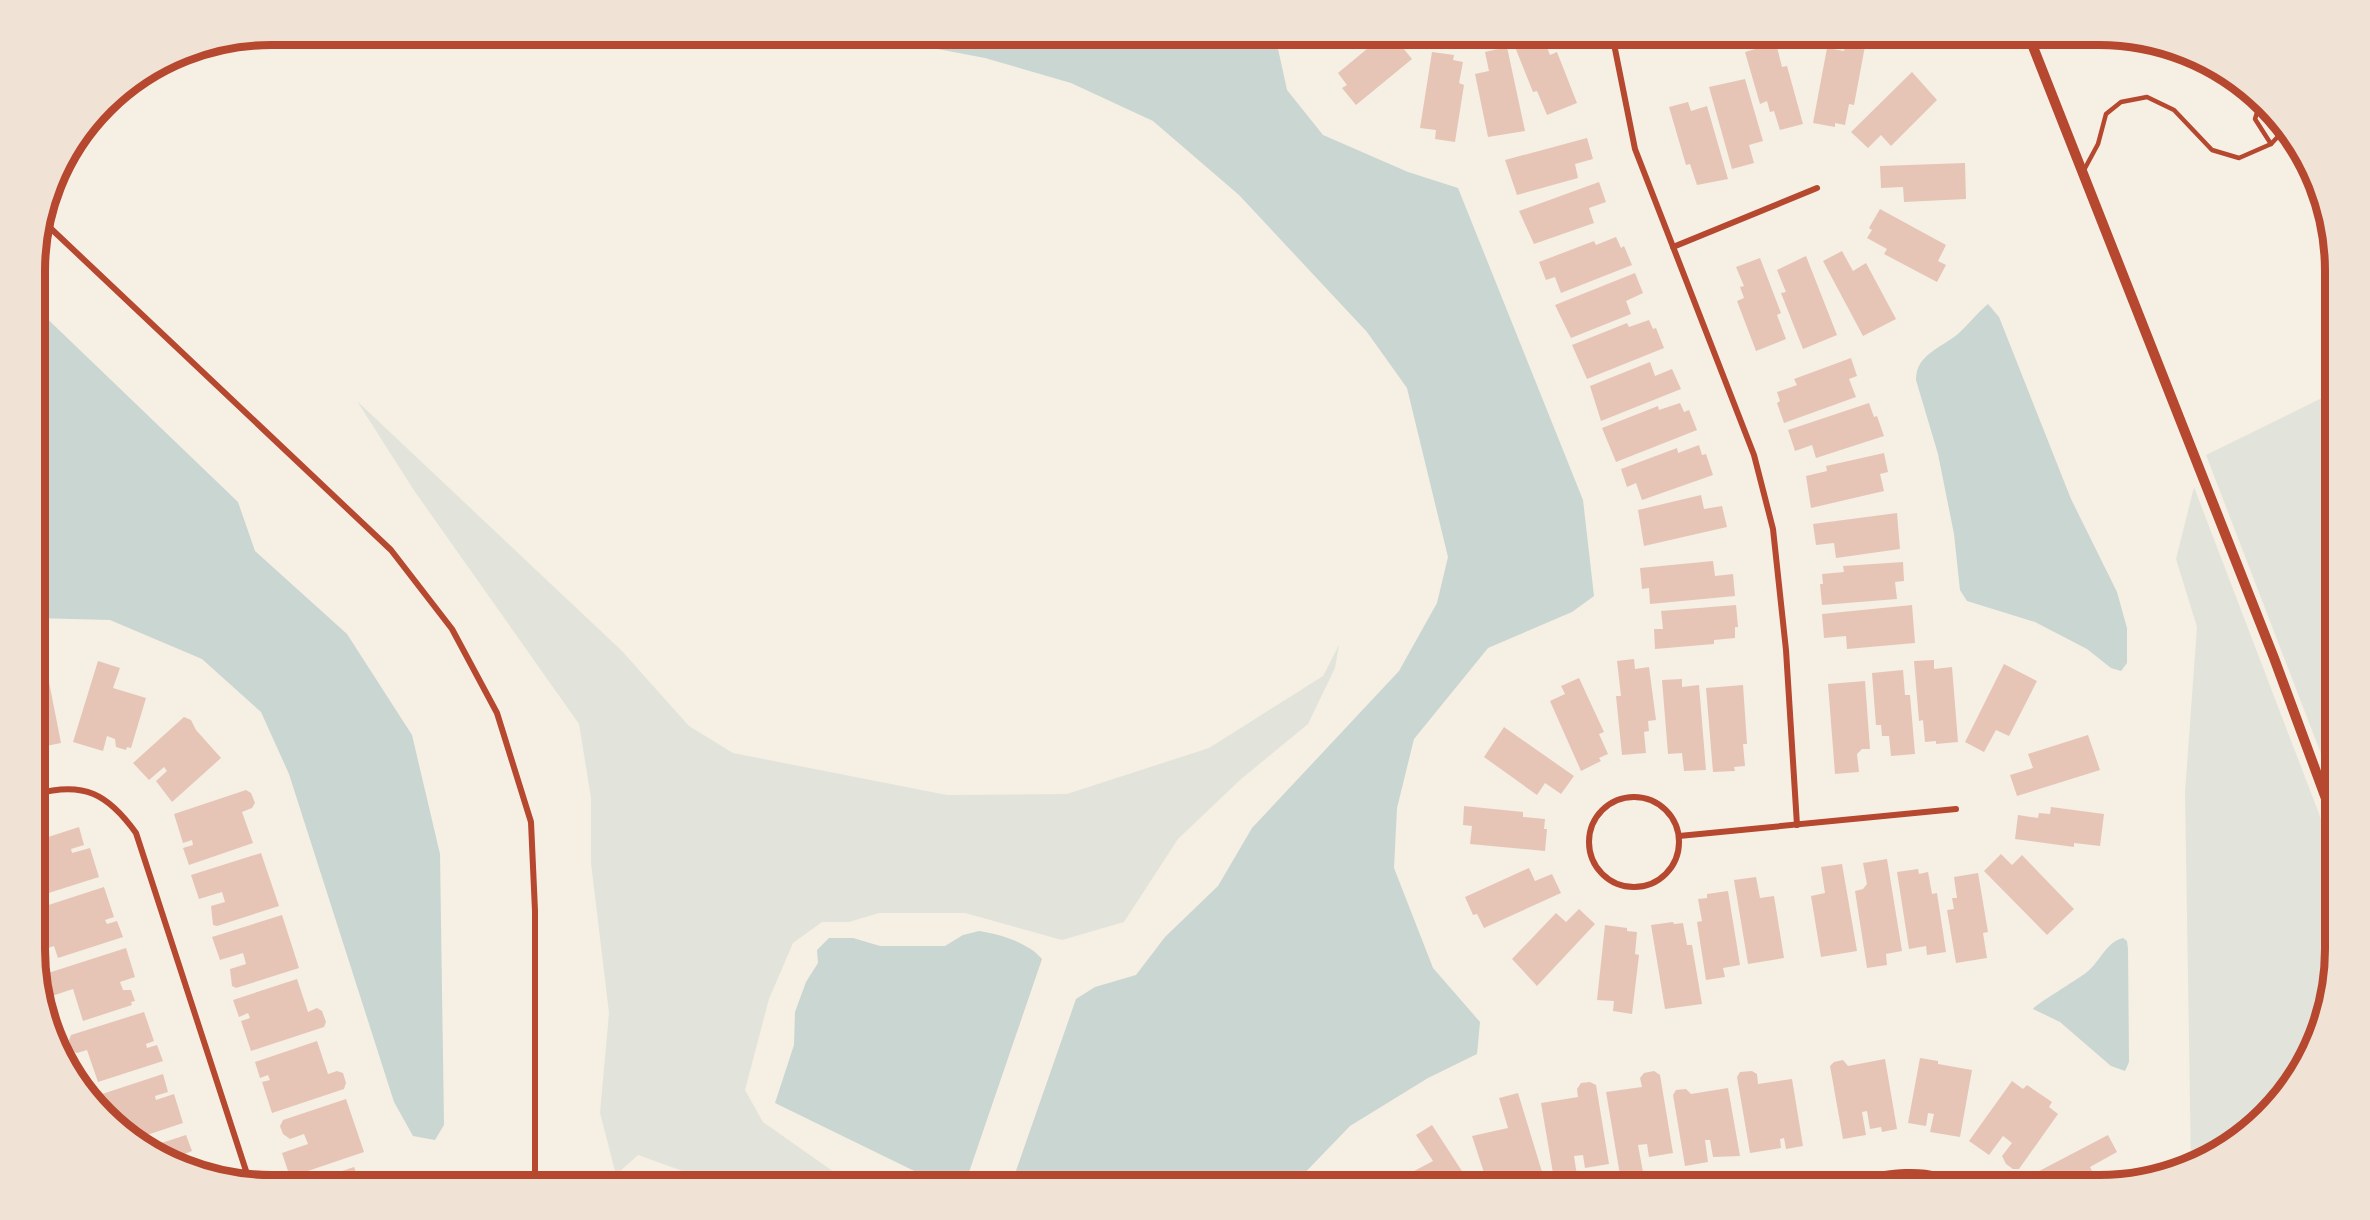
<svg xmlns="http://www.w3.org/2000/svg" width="2370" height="1220" viewBox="0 0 2370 1220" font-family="'IBM Plex Serif',serif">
  <rect width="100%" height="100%" fill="#f6efe4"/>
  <g fill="#e2e4dc">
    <path d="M2334,392L2335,790L2206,455Z"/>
    <path d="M357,401L622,651L689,726L733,753L947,795L1067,794L1209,748L1323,676L1339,645L1335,668L1308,724L1240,780L1178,839L1124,922L1062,940L965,913H879L849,922H822L793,943L769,999L745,1090L763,1122L834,1172L874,1185H721L638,1155L616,1175L600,1113L609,1013L591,863V798L579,724L413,489Z"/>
    <path d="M2194,487L2331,845L2335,858V949L2311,1054L2277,1105L2230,1146L2191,1165L2185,792L2197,627L2176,559Z"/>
  </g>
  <g fill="#c9d6d2">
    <path d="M875,35H1275L1287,90L1323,135L1408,172L1458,188L1583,500L1594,596L1572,612L1488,648L1414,739L1397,808L1394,868L1433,968L1480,1022L1477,1054L1428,1078L1350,1126L1293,1185H1011L1076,999L1095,987L1136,975L1165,937L1218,886L1252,828L1399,671L1437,603L1448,557L1407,388L1367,332L1239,195L1153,121L1071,83L985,58L885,39Z"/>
    <path d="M1988,304L1999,317L2071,499L2117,592L2127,628V663L2121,671L2111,668L2087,649L2035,622L1967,601L1960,590L1954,534L1938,454L1916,380C1916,353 1943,348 1960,332C1970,323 1977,313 1988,304Z"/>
    <path d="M35,307L238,502L255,551L347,634L412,735L440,854L444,1125L435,1140L413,1136L394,1102L289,774L261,712L202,659L110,620L36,618Z"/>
    <path d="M979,931C1000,934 1029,943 1042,959L966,1181L961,1185H943L775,1103L794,1045L795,1012L806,982L818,963L817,950L829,938H853L880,946H945L963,935Z"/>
    <path d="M2123,938L2127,941L2128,949L2129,1062L2125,1071L2111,1066L2060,1022L2033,1009C2036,1004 2077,980 2087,972C2100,962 2106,942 2123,938Z"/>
  </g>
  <g fill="#e6c5b7">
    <path d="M1385,34H1415L1417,36L1403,48L1412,59L1356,105L1342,88L1347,85L1338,73Z"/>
    <path d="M1517,34H1537L1541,47L1546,45L1550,55L1557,52L1577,103L1547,115L1537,91L1533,92L1511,37Z"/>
    <path d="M1687,34H1721V35L1688,43Z"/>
    <path d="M1776,43L1782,67L1787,66L1803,124L1780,130L1774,111L1770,112L1767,101L1760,104L1745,52Z"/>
    <path d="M1846,43L1865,46L1854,105L1849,104L1845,125L1835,123V127L1813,123L1827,48L1844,51Z"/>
    <path d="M1507,47L1525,131L1488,137L1475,74L1489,71L1485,52Z"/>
    <path d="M1432,52L1454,55L1453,60L1463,62L1459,83L1464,85L1455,142L1435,139L1436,130L1420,128Z"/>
    <path d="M1912,72L1937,100L1891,146L1881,135L1868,148L1851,132Z"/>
    <path d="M1745,79L1763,141L1749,145L1754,163L1732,169L1709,87Z"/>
    <path d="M1688,102L1691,111L1707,106L1728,179L1697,185L1690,164L1686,165L1669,107Z"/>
    <path d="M1587,138L1593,159L1575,164L1578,178L1517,195L1505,160Z"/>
    <path d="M1965,163L1966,199L1904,202L1903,187L1881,188L1880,166Z"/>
    <path d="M1599,182L1606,202L1589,208L1594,223L1534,244L1519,211Z"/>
    <path d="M1880,209L1946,245L1938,261L1946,265L1937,282L1884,254L1887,249L1867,238L1872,230L1869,228Z"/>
    <path d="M1616,237L1621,248L1624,246L1632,265L1561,293L1555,277L1546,280L1539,262L1594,241L1596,245Z"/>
    <path d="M1842,251L1853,271L1866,263L1896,319L1863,336L1823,261Z"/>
    <path d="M1806,256L1837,335L1803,349L1781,293L1786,292L1777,270Z"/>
    <path d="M1760,258L1781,313L1777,315L1786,339L1756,351L1737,301L1744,298L1740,287L1744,286L1736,267Z"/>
    <path d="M1635,273L1643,293L1626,301L1631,314L1571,338L1555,305Z"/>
    <path d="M1649,320L1653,329L1656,328L1664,348L1587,379L1572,345L1627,323L1629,327Z"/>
    <path d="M1851,358L1857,376L1849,379L1856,397L1784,423L1777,403L1780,401L1777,392L1797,385L1794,379Z"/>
    <path d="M1650,362L1655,376L1672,369L1681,389L1601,421L1590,386Z"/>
    <path d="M1680,403L1684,412L1689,410L1697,430L1616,462L1602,428L1658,406L1659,410Z"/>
    <path d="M1869,403L1874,417L1877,416L1884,436L1816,458L1812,445L1795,451L1788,430Z"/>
    <path d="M1699,445L1702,455L1706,454L1713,475L1642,500L1636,483L1627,487L1621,469L1677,448L1678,453Z"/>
    <path d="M1884,453L1888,472L1880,474L1884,491L1811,508L1806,476L1827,471L1826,466Z"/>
    <path d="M1701,495L1704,509L1722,506L1727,527L1644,546L1638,510Z"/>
    <path d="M1897,513L1900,549L1836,558L1834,543L1816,545L1813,524Z"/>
    <path d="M1713,561L1715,576L1733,574L1735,596L1650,604L1649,588L1642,589L1640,568Z"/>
    <path d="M1903,562L1904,581L1895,582L1897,599L1822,605L1820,584H1823L1822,574L1844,572L1843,566Z"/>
    <path d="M1736,605L1738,627H1735V638L1714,640V644L1655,649L1654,629H1663L1661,611Z"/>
    <path d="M1912,605L1915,643L1847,649L1846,636L1824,638L1822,614Z"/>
    <path d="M1634,659L1635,669L1649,667L1656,720L1648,721L1649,731L1644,732L1646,753L1622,755L1616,696H1621L1617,661Z"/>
    <path d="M1934,660V669L1952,667L1958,742L1936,744V741L1925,742L1923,720L1919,721L1914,661Z"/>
    <path d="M98,661L120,668L113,688L146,698L131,748L127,747L126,750L116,747L115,739L107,736L103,751L73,742Z"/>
    <path d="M2004,664L2037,681L2009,736L1996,730L1984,752L1965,742Z"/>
    <path d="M1903,670L1905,695H1910L1915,754L1891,756L1889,736H1882L1881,725H1876L1872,673Z"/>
    <path d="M48,677L61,743L36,748V679Z"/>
    <path d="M1579,678L1604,732L1599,734L1608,754L1599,758L1601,761L1581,771L1550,701L1565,694L1561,686Z"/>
    <path d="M1682,679V687L1699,685L1706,770L1684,771L1682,753L1668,754L1662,680Z"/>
    <path d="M1865,681L1870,749H1862L1857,754L1859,772L1835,774L1828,684Z"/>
    <path d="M1743,685L1747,744H1743L1745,766L1734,767L1735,771L1713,772L1706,688Z"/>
    <path d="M184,717L191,720L196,730L221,758L172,802L156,781L167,771L164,767L149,780L133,763Z"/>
    <path d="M1504,727L1574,776L1561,794L1545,783L1537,795L1484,757Z"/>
    <path d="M2088,735L2100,770L2017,796L2010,775L2033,768L2028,754Z"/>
    <path d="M246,790L251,793L255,803L252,808L242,812L253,843L189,865L183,848L193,845L192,840L183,843L174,814Z"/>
    <path d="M1464,806L1523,812V817L1545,819L1544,829H1547L1545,851L1470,844L1472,826L1463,825Z"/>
    <path d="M2051,807L2104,814L2100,846L2074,843V847L2015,839L2018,815L2038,818L2039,813L2050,814Z"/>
    <path d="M79,827L84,845L71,849L72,853L90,848L99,877L36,897V841Z"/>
    <path d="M261,853L279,906L217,926L213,925L211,906L225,902L222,892L199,899L191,875Z"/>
    <path d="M2001,854L2012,865L2022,855L2074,909L2047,935L1984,871Z"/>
    <path d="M1887,859L1902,951L1886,954L1887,965L1867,968L1855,891L1863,889L1867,884L1863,863Z"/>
    <path d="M1842,864L1857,951L1821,957L1811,896L1825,893L1821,867Z"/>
    <path d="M1529,868L1535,881L1552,874L1561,893L1484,928L1477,914L1473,915L1465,897Z"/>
    <path d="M1918,869L1919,874L1928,872L1932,894L1937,893L1946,952L1927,955L1926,946L1909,949L1897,872Z"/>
    <path d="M1978,873L1988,932L1983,933L1987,958L1956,963L1947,910L1954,909L1952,898H1957L1954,877Z"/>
    <path d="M1756,877L1760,898L1774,896L1784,958L1748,964L1734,880Z"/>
    <path d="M104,887L114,917L105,920L107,924L117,921L123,937L58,958L54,946L43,950L36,930V909Z"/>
    <path d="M1728,891L1740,965L1723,968L1725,977L1706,980L1697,922L1702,921L1698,899L1707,898V894Z"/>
    <path d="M1579,909L1595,924L1537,986L1512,959L1556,913L1566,922Z"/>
    <path d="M282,915L299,968L236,988L232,986L230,969L246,964L243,953L220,960L212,937Z"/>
    <path d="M1673,922L1674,924L1683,923L1687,945H1692L1702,1004L1665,1009L1651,925Z"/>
    <path d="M1605,925L1627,928V931L1637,932L1635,954L1639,955L1632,1014L1613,1011L1614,1001L1597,1000Z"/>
    <path d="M126,948L135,977L120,982L123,990H131L135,1001L131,1002L132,1005L83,1021L73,989L52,996L45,974Z"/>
    <path d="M297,979L308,1012L317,1008L322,1011L326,1022L324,1027L251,1051L241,1021L250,1018L248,1013L239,1017L233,1000Z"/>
    <path d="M144,1012L154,1041L146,1044L147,1048L157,1045L163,1061L98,1082L87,1050L77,1053L72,1051L69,1040L71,1035Z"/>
    <path d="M317,1041L328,1074L337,1071L343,1073L346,1083L344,1089L272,1113L262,1082L270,1080L268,1075L260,1078L255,1062Z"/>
    <path d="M1920,1058L1938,1061V1064L1972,1070L1960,1137L1930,1132L1934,1114L1928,1113L1926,1126L1908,1123Z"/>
    <path d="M1885,1059L1897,1129L1882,1132L1881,1127L1870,1129L1867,1111L1862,1112L1866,1135L1843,1139L1830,1066L1834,1062L1843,1060L1848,1066Z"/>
    <path d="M1654,1071L1660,1075L1673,1153L1649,1157L1647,1144L1638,1145L1643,1172L1620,1175L1606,1092L1642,1087L1640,1078L1644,1073Z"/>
    <path d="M1752,1071L1757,1074L1758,1084L1792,1079L1803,1146L1786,1149L1784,1138L1780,1139L1781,1148L1750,1153L1737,1077L1740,1072Z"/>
    <path d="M163,1074L168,1092L155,1096L156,1100L174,1094L183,1123L138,1138L104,1109L99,1095Z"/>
    <path d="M2012,1081L2023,1089L2027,1085L2052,1102L2049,1107L2058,1114L2019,1169H2013L2006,1164L2002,1156L2012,1143L2003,1136L1989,1155L1969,1141Z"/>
    <path d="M1590,1082L1596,1085L1609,1164L1585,1168L1583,1155L1574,1156L1578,1182L1570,1185H1555L1541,1103L1578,1097L1577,1089L1581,1083Z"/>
    <path d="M1728,1088L1740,1156L1713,1157L1710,1140H1705L1708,1162L1685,1166L1673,1095L1676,1090L1686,1089L1691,1094Z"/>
    <path d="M1518,1093L1546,1185H1488L1472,1136L1508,1128L1499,1098Z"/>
    <path d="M346,1099L364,1152L290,1177L282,1153L308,1144L304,1134L290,1139L283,1134L280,1126L283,1120Z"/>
    <path d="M1432,1125L1471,1185H1403L1399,1179L1433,1161L1416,1135Z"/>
    <path d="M186,1135L192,1151L182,1155L184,1159L191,1157L195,1168L166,1161L149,1147Z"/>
    <path d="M2108,1135L2117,1152L2090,1167L2098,1183L2101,1182L2103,1185H2022L2020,1181Z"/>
    <path d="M354,1167L361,1185H300Z"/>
  </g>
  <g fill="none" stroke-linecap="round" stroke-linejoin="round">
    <g stroke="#b5482f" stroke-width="4.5">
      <path d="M2261,100L2255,119L2271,144"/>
      <path d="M2084,170L2098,144L2106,114L2121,102L2147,97L2174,110L2212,150L2239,158L2271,144L2286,128"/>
    </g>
    <g stroke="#b5482f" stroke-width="6">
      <path d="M1612,34L1635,149L1754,455L1773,529L1786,650L1797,825"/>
      <path d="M44,222L391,550L452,629L497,713L531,822L535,911V1185"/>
      <path d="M1673,247L1817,188"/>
      <path d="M36,794C84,781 108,794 136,833L249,1180"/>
      <circle cx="1634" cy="842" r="45"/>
      <path d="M1679,836L1956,809"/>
      <path d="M1823,1185C1861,1179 1925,1159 1958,1185"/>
    </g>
    <path stroke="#b5482f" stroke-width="10" d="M2028,34L2274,658L2335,823"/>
  </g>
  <path d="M0 0H2370V1220H0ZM271 45H2099A226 226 0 0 1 2325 271V949A226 226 0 0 1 2099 1175H271A226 226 0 0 1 45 949V271A226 226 0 0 1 271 45Z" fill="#f1e2d6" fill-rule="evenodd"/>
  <path fill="none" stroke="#b5482f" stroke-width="8" d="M271 45H2099A226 226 0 0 1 2325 271V949A226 226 0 0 1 2099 1175H271A226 226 0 0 1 45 949V271A226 226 0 0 1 271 45Z"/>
</svg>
